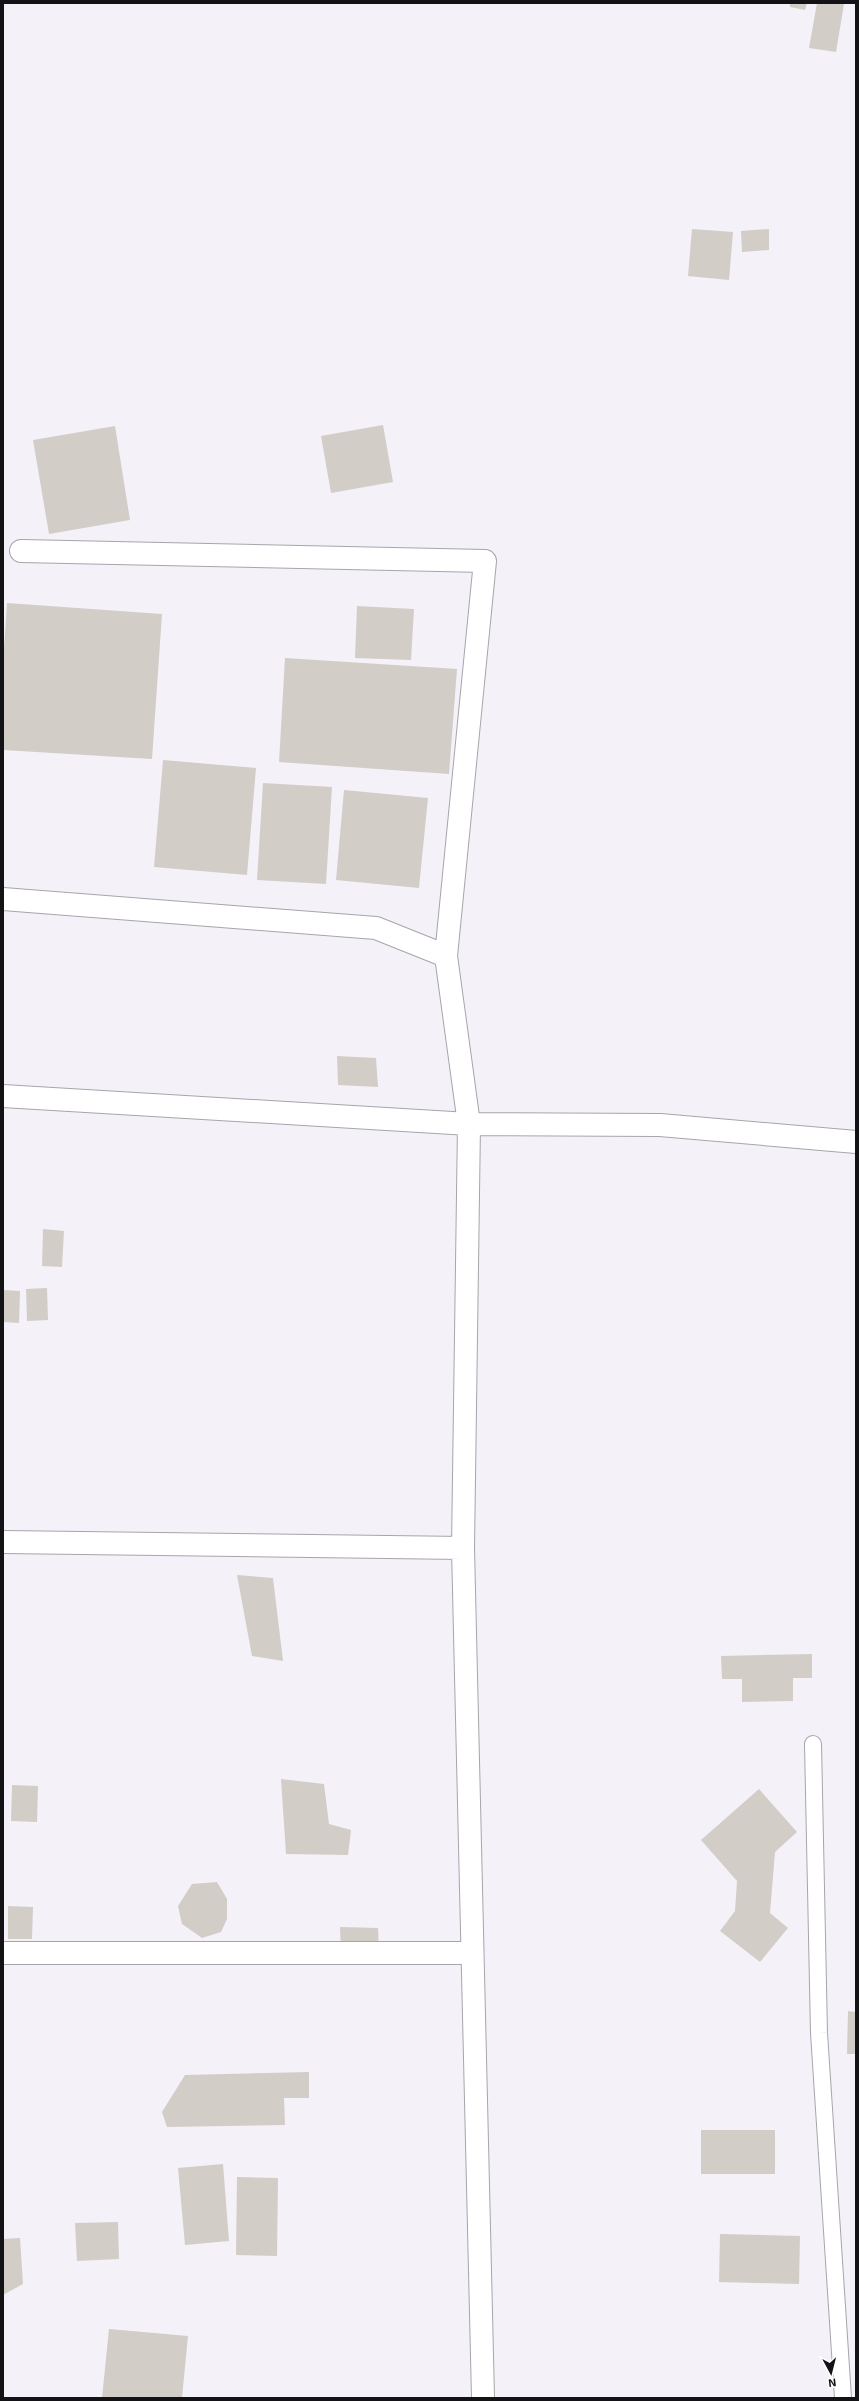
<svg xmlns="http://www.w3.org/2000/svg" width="859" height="2401" font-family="'Exo 2',sans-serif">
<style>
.building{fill:#d3cdc8}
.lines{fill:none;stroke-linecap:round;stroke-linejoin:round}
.service-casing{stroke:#a7a5ab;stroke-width:18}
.minor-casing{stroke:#a7a5ab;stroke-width:24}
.service{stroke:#fff;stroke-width:16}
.minor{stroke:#fff;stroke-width:22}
</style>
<rect width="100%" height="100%" fill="#f4f1f8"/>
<path class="building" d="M790,3H807L805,10L790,7Z
M817,3L844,4L836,52L809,48Z
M692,229L733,232L729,280L688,276Z
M769,229V250L742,252L741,231Z
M383,425L393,482L331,493L321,436Z
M115,426L130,520L49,534L33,440Z
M7,603L162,614L152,759L3,750V663Z
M357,606L414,609L411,660L355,658Z
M285,658L457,669L449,774L279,762Z
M163,760L256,768L247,875L154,867Z
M263,783L332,787L326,884L257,880Z
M344,790L428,798L419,888L336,880Z
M337,1056L376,1058L378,1087L338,1085Z
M43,1229L64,1231L62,1267L42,1266Z
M47,1288L48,1320L27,1321L26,1289Z
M3,1290L20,1291L19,1323L3,1322Z
M237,1575L273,1578L283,1661L252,1656Z
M812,1654V1678H793V1701L742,1702V1679H722L721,1656Z
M281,1779L324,1784L329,1824L351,1830L348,1855L286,1854Z
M12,1785L38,1786L37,1822L11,1821Z
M759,1789L797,1832L775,1852L770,1913L788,1928L760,1962L720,1931L735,1911L737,1881L701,1840Z
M217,1882L227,1899V1919L221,1932L202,1938L182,1924L178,1906L192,1884Z
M8,1906L33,1907L32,1939H8Z
M340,1927L378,1928L379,1952H341Z
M848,2011L856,2012V2054H847Z
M309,2072V2098H284L285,2125L167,2127L162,2112L185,2075Z
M701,2130H775V2174H701Z
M223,2164L229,2241L185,2245L178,2168Z
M237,2177L278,2178L277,2256L236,2255Z
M118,2222L119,2259L77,2261L75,2223Z
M720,2234L800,2236L799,2284L719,2282Z
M20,2238L23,2284L3,2295V2239Z
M109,2329L188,2336L182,2398H102Z"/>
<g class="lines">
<defs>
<path id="service" d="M813,1744L819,2033L843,2398"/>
<path id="minor" d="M21,551L485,561L446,956L469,1124L463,1548L483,2398
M3,899L376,928L446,956
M3,1096L469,1124L660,1125L856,1142
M3,1542L463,1548
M3,1953H472"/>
</defs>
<use href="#service" class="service-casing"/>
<use href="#minor" class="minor-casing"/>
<use href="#service" class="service"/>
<use href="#minor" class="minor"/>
</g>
<rect width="859" height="2401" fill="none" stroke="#131214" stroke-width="8"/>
<g transform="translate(831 2373) rotate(173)" stroke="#ffffff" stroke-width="3" paint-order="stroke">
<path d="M0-3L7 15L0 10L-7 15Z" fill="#131214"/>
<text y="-6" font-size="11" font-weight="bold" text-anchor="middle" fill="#131214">N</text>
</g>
</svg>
